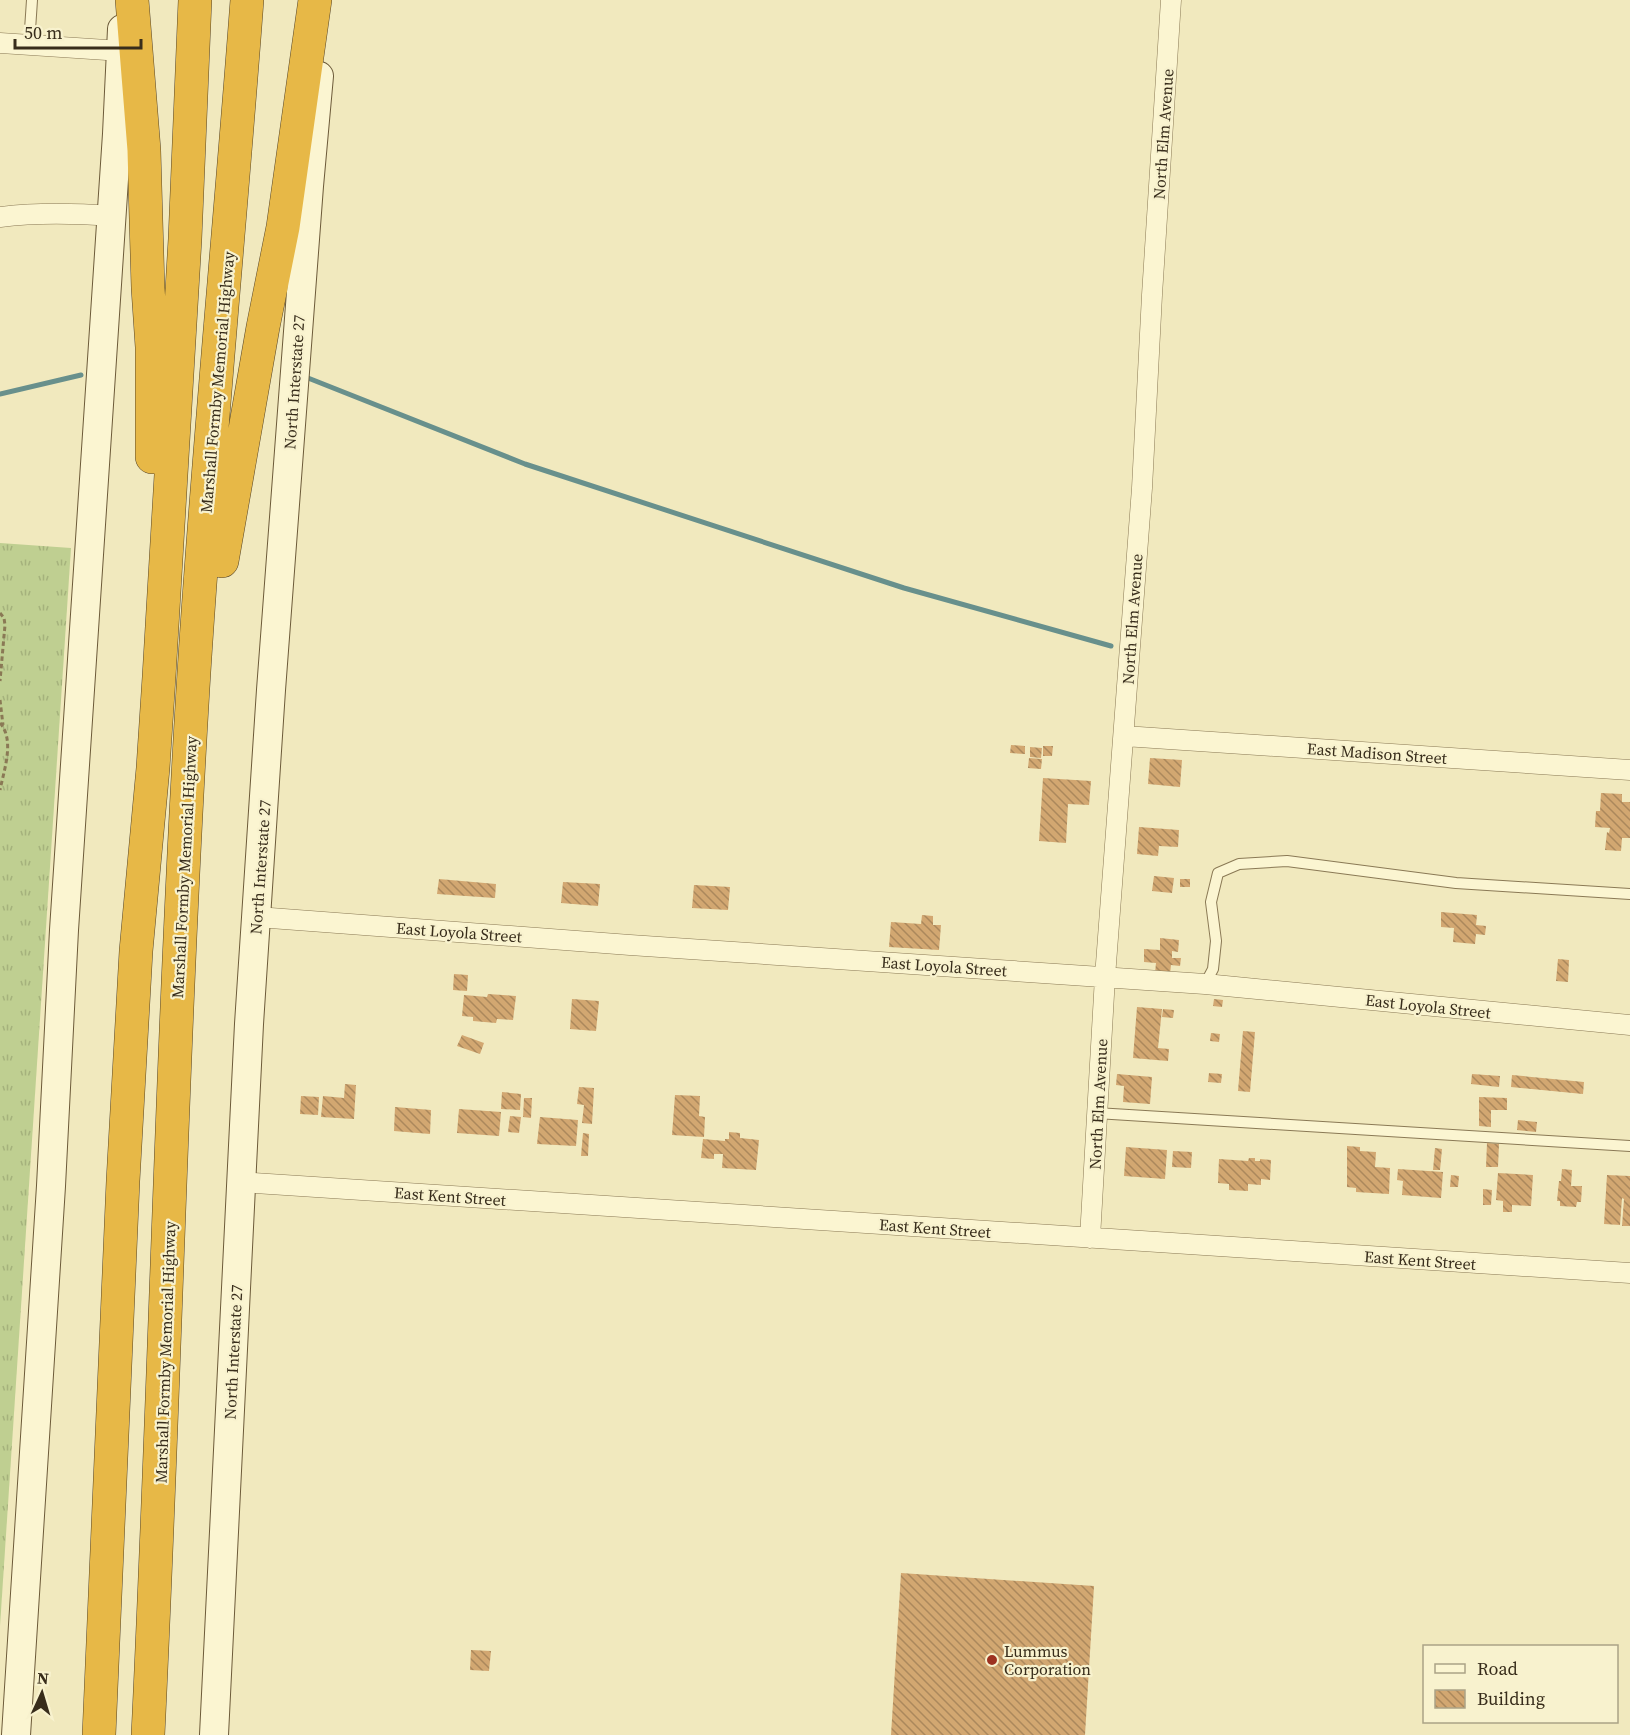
<svg xmlns="http://www.w3.org/2000/svg" width="1630" height="1735" font-family="'Source Serif 4',serif">
<style>
.grass{fill:url(#grass-tufts)}
.lines{fill:none;stroke-linecap:round;stroke-linejoin:round}
.stream{stroke:#68908c;stroke-width:5}
.building{fill:url(#building-back-hatch)}
.service-casing{stroke:#8a7955;stroke-width:12}
.minor-casing{stroke:#8a7955;stroke-width:21}
.secondary-casing{stroke:#6c5a39;stroke-width:30}
.motorway-casing{stroke:#57462a;stroke-width:34}
.path{stroke:#8a7955;stroke-width:3;stroke-dasharray:4.5 3;stroke-linecap:butt}
.service{stroke:#fbf5d1;stroke-width:10}
.minor{stroke:#fbf5d1;stroke-width:20}
.secondary{stroke:#fbf5d1;stroke-width:28}
.motorway{stroke:#e7b847;stroke-width:33}
.poi-dot{fill:#9d3221;stroke:#f8f2ce;stroke-width:2}
.labels{text-anchor:middle;dominant-baseline:central;stroke-width:4.5;stroke-linejoin:round;paint-order:stroke}
.street-label{font-size:16px;fill:#382d1b;stroke:#f8f2ce}
.poi-label{font-size:16px;fill:#382d1b;stroke:#f8f2ce;text-anchor:start}
</style>
<defs>
<pattern id="grass-tufts" width="24" height="20" patternUnits="userSpaceOnUse" patternTransform="scale(1.5)"><rect width="24" height="20" fill="#bfcf91"/><path d="M3 7l-1-3M5 7V3M7 7l1-3M15 17l-1-3M17 17v-4M19 17l1-3" fill="none" stroke="#a5b27c"/></pattern>
<pattern id="building-back-hatch" width="6" height="6" patternUnits="userSpaceOnUse" patternTransform="scale(1.5)"><rect width="6" height="6" fill="#d2a771"/><path d="M-1 5l2 2M0 0l6 6M5-1l2 2" fill="none" stroke="#ab885c"/></pattern>
</defs>
<rect width="100%" height="100%" fill="#f1e9be"/>
<path class="grass" d="M0,543L71,548L0,1626Z"/>
<g class="lines">
<path class="stream" d="M308,378L525,464L904,588L1111,646
M0,394L81,375"/>
</g>
<path class="building" d="M1011,745L1025,746V754L1010,753Z
M1043,746H1053L1052,756H1043Z
M1030,747L1042,748L1041,758L1030,757Z
M1029,758L1042,759L1041,769L1028,768Z
M1150,758L1182,760L1180,787L1148,784Z
M1043,778L1091,781L1089,805L1068,804L1066,843L1039,841Z
M1601,793L1622,794V802H1630V838H1622L1621,851L1605,850L1607,832L1609,833L1610,828L1595,827L1596,811H1600Z
M1139,827L1179,830L1178,847L1159,846L1158,856L1137,854Z
M1154,876L1174,878L1172,893L1152,891Z
M439,879L496,884L495,898L437,894Z
M1180,879H1190V887H1180Z
M563,882L600,884L598,906L561,903Z
M694,885L730,887L728,910L692,908Z
M1441,912L1477,915L1476,925L1486,926L1485,935L1476,934L1475,944L1453,942L1454,928L1441,927Z
M922,915L933,916V925H941L939,950L889,947L891,922L921,924Z
M1160,938L1179,940L1178,952L1172,951V958H1181L1180,966L1171,965L1170,974L1155,973L1156,963L1144,962V949L1160,950Z
M1558,959L1569,960L1568,982L1556,981Z
M454,974L468,975L467,991L453,990Z
M488,994L516,996L513,1020L497,1019L496,1023L473,1021V1017L462,1016L464,995L487,997Z
M572,999L599,1001L596,1031L570,1029Z
M1214,999L1223,1000L1222,1007L1213,1006Z
M1137,1007L1162,1009L1158,1048L1169,1049L1168,1061L1133,1058Z
M1163,1009L1174,1010L1173,1018L1162,1017Z
M1243,1031L1255,1032L1250,1092L1238,1091Z
M1211,1033L1220,1034L1219,1042L1210,1041Z
M462,1035L484,1043L480,1054L457,1046Z
M1209,1073L1222,1074L1221,1083L1208,1082Z
M1117,1074L1152,1077L1150,1104L1123,1102L1124,1086L1116,1085Z
M1472,1074L1500,1076L1499,1087L1471,1084Z
M1512,1075L1584,1082L1583,1094L1511,1087Z
M345,1084L356,1085L354,1119L321,1117L323,1096L344,1098Z
M579,1087L594,1088L592,1124L582,1123L584,1105L577,1104Z
M502,1092L521,1094L520,1110L501,1109Z
M675,1095L700,1096L699,1116L705,1117L704,1137L672,1135Z
M301,1096L319,1097L318,1115L300,1114Z
M1479,1097L1507,1098V1110H1491V1127L1479,1126Z
M524,1098H532L531,1118L523,1117Z
M395,1107L431,1110L430,1134L394,1131Z
M459,1109L501,1112L499,1136L457,1133Z
M510,1116L521,1117L519,1133L508,1132Z
M540,1117L578,1120L576,1146L537,1144Z
M1518,1120L1537,1122L1536,1132L1517,1130Z
M729,1132L740,1133V1138L759,1140L756,1170L722,1168L723,1154H714V1159L701,1158L703,1139L725,1141V1139H729Z
M583,1133L589,1134L588,1156H581Z
M1487,1143L1499,1144L1498,1167H1486Z
M1347,1146L1360,1147V1151L1376,1152L1375,1167L1390,1168L1389,1194L1356,1192V1188L1347,1187Z
M1126,1147L1167,1150L1165,1179L1124,1176Z
M1435,1148L1442,1149L1440,1170H1433Z
M1173,1151L1192,1152L1191,1168L1172,1167Z
M1249,1158H1255V1161H1260V1159L1271,1160L1270,1180L1261,1179V1185L1248,1184V1191L1229,1190V1184L1218,1183L1219,1159L1248,1161Z
M1398,1169L1443,1172L1441,1198L1402,1195L1403,1181L1397,1180Z
M1562,1169L1572,1170L1571,1186H1582L1581,1202H1577L1576,1207L1560,1206V1201H1557L1559,1181H1561Z
M1498,1173L1533,1175L1531,1206L1512,1205V1212H1503V1201L1496,1200Z
M1451,1175L1459,1176L1458,1187H1450Z
M1607,1175L1630,1176V1226H1622L1624,1199L1622,1198L1620,1225L1604,1224Z
M1483,1189L1492,1190L1491,1205H1483Z
M901,1573L1094,1586L1085,1735H891Z
M471,1650L491,1651L489,1671L470,1670Z"/>
<g class="lines">
<defs>
<path id="service" d="M29,45L32,0
M1205,984L1213,969L1216,941L1211,902L1218,873L1239,864L1287,861L1456,883L1630,894
M1096,1113L1630,1146"/>
<path id="minor" d="M0,43L122,51
M0,217C38,212 74,213 112,216
M1124,736L1630,770
M257,917L630,945L1205,984L1630,1025
M240,1182L1630,1273
M1090,1238L1105,977L1142,488L1152,295L1171,0"/>
<path id="secondary" d="M16,1735L51,1186L64,930L117,134L122,29
M214,1735L249,1024L271,690L309,186L319,76"/>
<path id="motorway" d="M132,0L144,150L148,288L152,347V457
M222,561L263,327L283,227L315,0
M99,1735L123,1181L136,951L153,768L159,677L185,239L195,0
M148,1735C165,1386 172,1037 193,688C207,458 230,229 247,0"/>
</defs>
<use href="#service" class="service-casing"/>
<use href="#minor" class="minor-casing"/>
<use href="#secondary" class="secondary-casing"/>
<use href="#motorway" class="motorway-casing"/>
<path class="path" d="M0,613L4,618L5,625L0,681
M0,700L3,725
M0,723C15,740 4,770 0,790"/>
<use href="#service" class="service"/>
<use href="#minor" class="minor"/>
<use href="#secondary" class="secondary"/>
<use href="#motorway" class="motorway"/>
</g>
<circle class="poi-dot" cx="992" cy="1660" r="6"/>
<g class="labels">
<g class="street-label">
<text transform="translate(1163 134) rotate(-86)">North Elm Avenue</text>
<text transform="translate(217 382) rotate(-85)">Marshall Formby Memorial Highway</text>
<text transform="translate(294 382) rotate(-86)">North Interstate 27</text>
<text transform="translate(1132 619) rotate(-86)">North Elm Avenue</text>
<text transform="translate(1377 753) rotate(4)">East Madison Street</text>
<text transform="translate(184 867) rotate(-87)">Marshall Formby Memorial Highway</text>
<text transform="translate(260 867) rotate(-86)">North Interstate 27</text>
<text transform="translate(459 932) rotate(4)">East Loyola Street</text>
<text transform="translate(944 966) rotate(4)">East Loyola Street</text>
<text transform="translate(1428 1006) rotate(6)">East Loyola Street</text>
<text transform="translate(1098 1104) rotate(-87)">North Elm Avenue</text>
<text transform="translate(450 1196) rotate(4)">East Kent Street</text>
<text transform="translate(935 1228) rotate(4)">East Kent Street</text>
<text transform="translate(1420 1260) rotate(4)">East Kent Street</text>
<text transform="translate(165 1352) rotate(-88)">Marshall Formby Memorial Highway</text>
<text transform="translate(233 1352) rotate(-87)">North Interstate 27</text>
</g>
<g class="poi-label">
<text x="1004" y="1651">Lummus<tspan x="1004" dy="18">Corporation</tspan></text>
</g>
</g>
<rect x="1423" y="1645" width="195" height="78" fill="#f8f2ce" stroke="#aba386" stroke-width="1.5"/>
<rect x="1435" y="1664" width="30" height="9" fill="#fbf5d1" stroke="#aba386" stroke-width="1.5"/>
<text x="1477" y="1675" font-size="18" fill="#382d1b">Road</text>
<rect x="1435" y="1690" width="30" height="18" fill="url(#building-back-hatch)" stroke="#aba386" stroke-width="1.5"/>
<text x="1477" y="1705" font-size="18" fill="#382d1b">Building</text>
<g transform="translate(42 1693) rotate(4)" stroke="#f8f2ce" stroke-width="4.5" paint-order="stroke">
<path d="M0-4.5L10 22L0 15L-10 22Z" fill="#382d1b"/>
<text y="-9" font-size="16" font-weight="bold" text-anchor="middle" fill="#382d1b">N</text>
</g>
<path d="M15 39v9h126v-9" fill="none" stroke="#382d1b" stroke-width="3"/>
<text x="24" y="39" font-size="18" fill="#382d1b" stroke="#f8f2ce" stroke-width="4.5" paint-order="stroke">50 m</text>
</svg>
